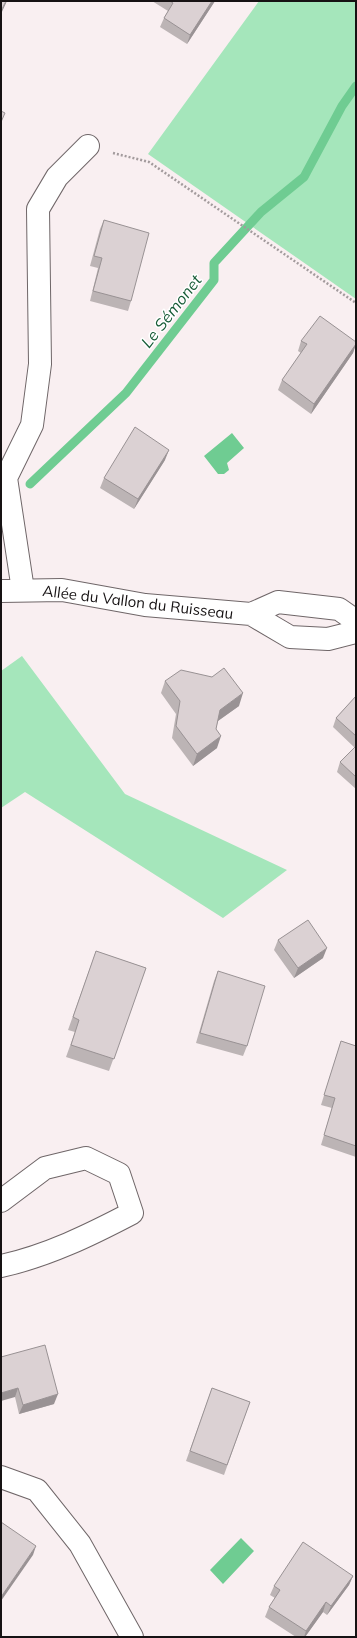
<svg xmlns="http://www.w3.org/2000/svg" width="357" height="1638" font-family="Mulish,sans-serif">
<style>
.green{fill:#a5e6bb}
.water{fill:#6fcc92}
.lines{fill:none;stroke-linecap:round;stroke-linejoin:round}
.stream{stroke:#6fcc92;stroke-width:9}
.minor-casing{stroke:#6f6668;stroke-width:24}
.path{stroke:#a39b9d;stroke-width:2.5;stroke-dasharray:2 2;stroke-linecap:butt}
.minor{stroke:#fff;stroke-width:22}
.wall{fill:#bcb4b5}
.shaded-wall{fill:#999294}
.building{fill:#dbd1d3;stroke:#999294}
.labels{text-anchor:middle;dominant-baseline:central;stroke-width:3;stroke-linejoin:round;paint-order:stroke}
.street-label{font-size:15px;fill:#161213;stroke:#fff}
.water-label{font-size:16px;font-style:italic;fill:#175c37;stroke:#fff}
</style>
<rect width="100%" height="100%" fill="#f9eff1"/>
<path class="green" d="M259,1H356V299L148,154Z
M22,656L125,794L287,870L223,918L25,792L1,808V671Z"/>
<path class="water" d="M232,433L244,448L227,463L229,470L224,474H218L204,456Z
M241,1538L254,1551L223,1584L210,1570Z"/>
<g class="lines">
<path class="stream" d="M30,484L126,393L214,280V263L261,212L304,177L342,106L356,86"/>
<defs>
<path id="minor" d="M6,478L23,590
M1,484L6,478L32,425L40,364L38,209L57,177L88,146
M1,591L62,590L145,605L251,614L290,637L328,639L356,632
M251,614L278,602L339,609L356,621
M1,1201L45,1168L86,1158L119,1174L132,1213C90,1235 47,1256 1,1266
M1,1477L37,1490L80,1544L132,1637"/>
</defs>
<use href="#minor" class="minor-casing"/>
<path class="path" d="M113,153L149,162L356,303"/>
<use href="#minor" class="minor"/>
</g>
<path class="wall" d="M152,1H215L187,44L160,27L164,18L168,11Z
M104,220L131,301L128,311L90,301L98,268L90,266L100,229Z
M301,341L356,342V344L353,353L311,414L278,390L282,380L301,353L298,351Z
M165,460L134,509L100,488L104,478Z
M165,681L239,706L218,721L216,729L217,748L193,766L172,738L176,714L161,693Z
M356,696V789L337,772L340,762L355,748L333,727L336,718Z
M278,940L323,958L294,978L274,950Z
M96,951L146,968L109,1071L66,1057L75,1032L68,1030Z
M218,971L247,1046L243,1056L196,1043L214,981Z
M341,1041L356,1046V1157L321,1145L332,1108L321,1105Z
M1,1357L54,1404L19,1414L15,1397Z
M212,1388L250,1402L224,1475L186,1461Z
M353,1576L349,1585L327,1615L323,1612L305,1637H296L265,1617L269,1607L275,1598L270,1595L274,1586Z"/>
<path class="shaded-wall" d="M6,1H7L1,14V11Z
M212,1H215L187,44L190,35Z
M356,344L353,353L311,414L314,404Z
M169,450L165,460L134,509L138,499Z
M243,693L239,706L215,723L220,710Z
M221,736L217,748L193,766L197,754Z
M327,948L323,958L294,978L298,968Z
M18,1388L15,1397L1,1401V1393Z
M58,1394L54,1404L19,1414L23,1405Z
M36,1546L33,1555L1,1601V1597Z
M353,1576L349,1585L327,1615L331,1606Z
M326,1602L323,1612L305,1637H304L306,1631Z"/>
<path class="building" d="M1,1H6L1,11Z
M170,1H212L190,35L164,18L173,3Z
M1,111L5,113L1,122Z
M104,220L149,233L131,301L93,291L102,258L94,256Z
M320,316L356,342V344L314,404L282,380L307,344L301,341Z
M135,427L169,450L138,499L104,478Z
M224,668L243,693L220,710L216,729L221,736L197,754L176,726L180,701L165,681L181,670L212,677Z
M356,696V736L336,718Z
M356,746V777L340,762Z
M308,920L327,948L298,968L278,940Z
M96,951L146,968L114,1059L71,1045L79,1020L73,1017Z
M218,971L265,986L247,1046L200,1033Z
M341,1041L356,1046V1146L324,1135L335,1098L324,1095Z
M45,1345L58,1394L23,1405L18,1388L1,1393V1357Z
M212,1388L250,1402L227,1465L190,1451Z
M1,1522L36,1546L1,1597Z
M303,1542L353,1576L331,1606L326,1602L306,1631L269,1607L280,1590L274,1586Z"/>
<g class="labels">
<g class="street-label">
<text transform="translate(138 602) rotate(7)">Allée du Vallon du Ruisseau</text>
</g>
<g class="water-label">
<text transform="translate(171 311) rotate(-52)">Le Sémonet</text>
</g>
</g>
<rect width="357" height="1638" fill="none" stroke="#161213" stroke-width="4"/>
</svg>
